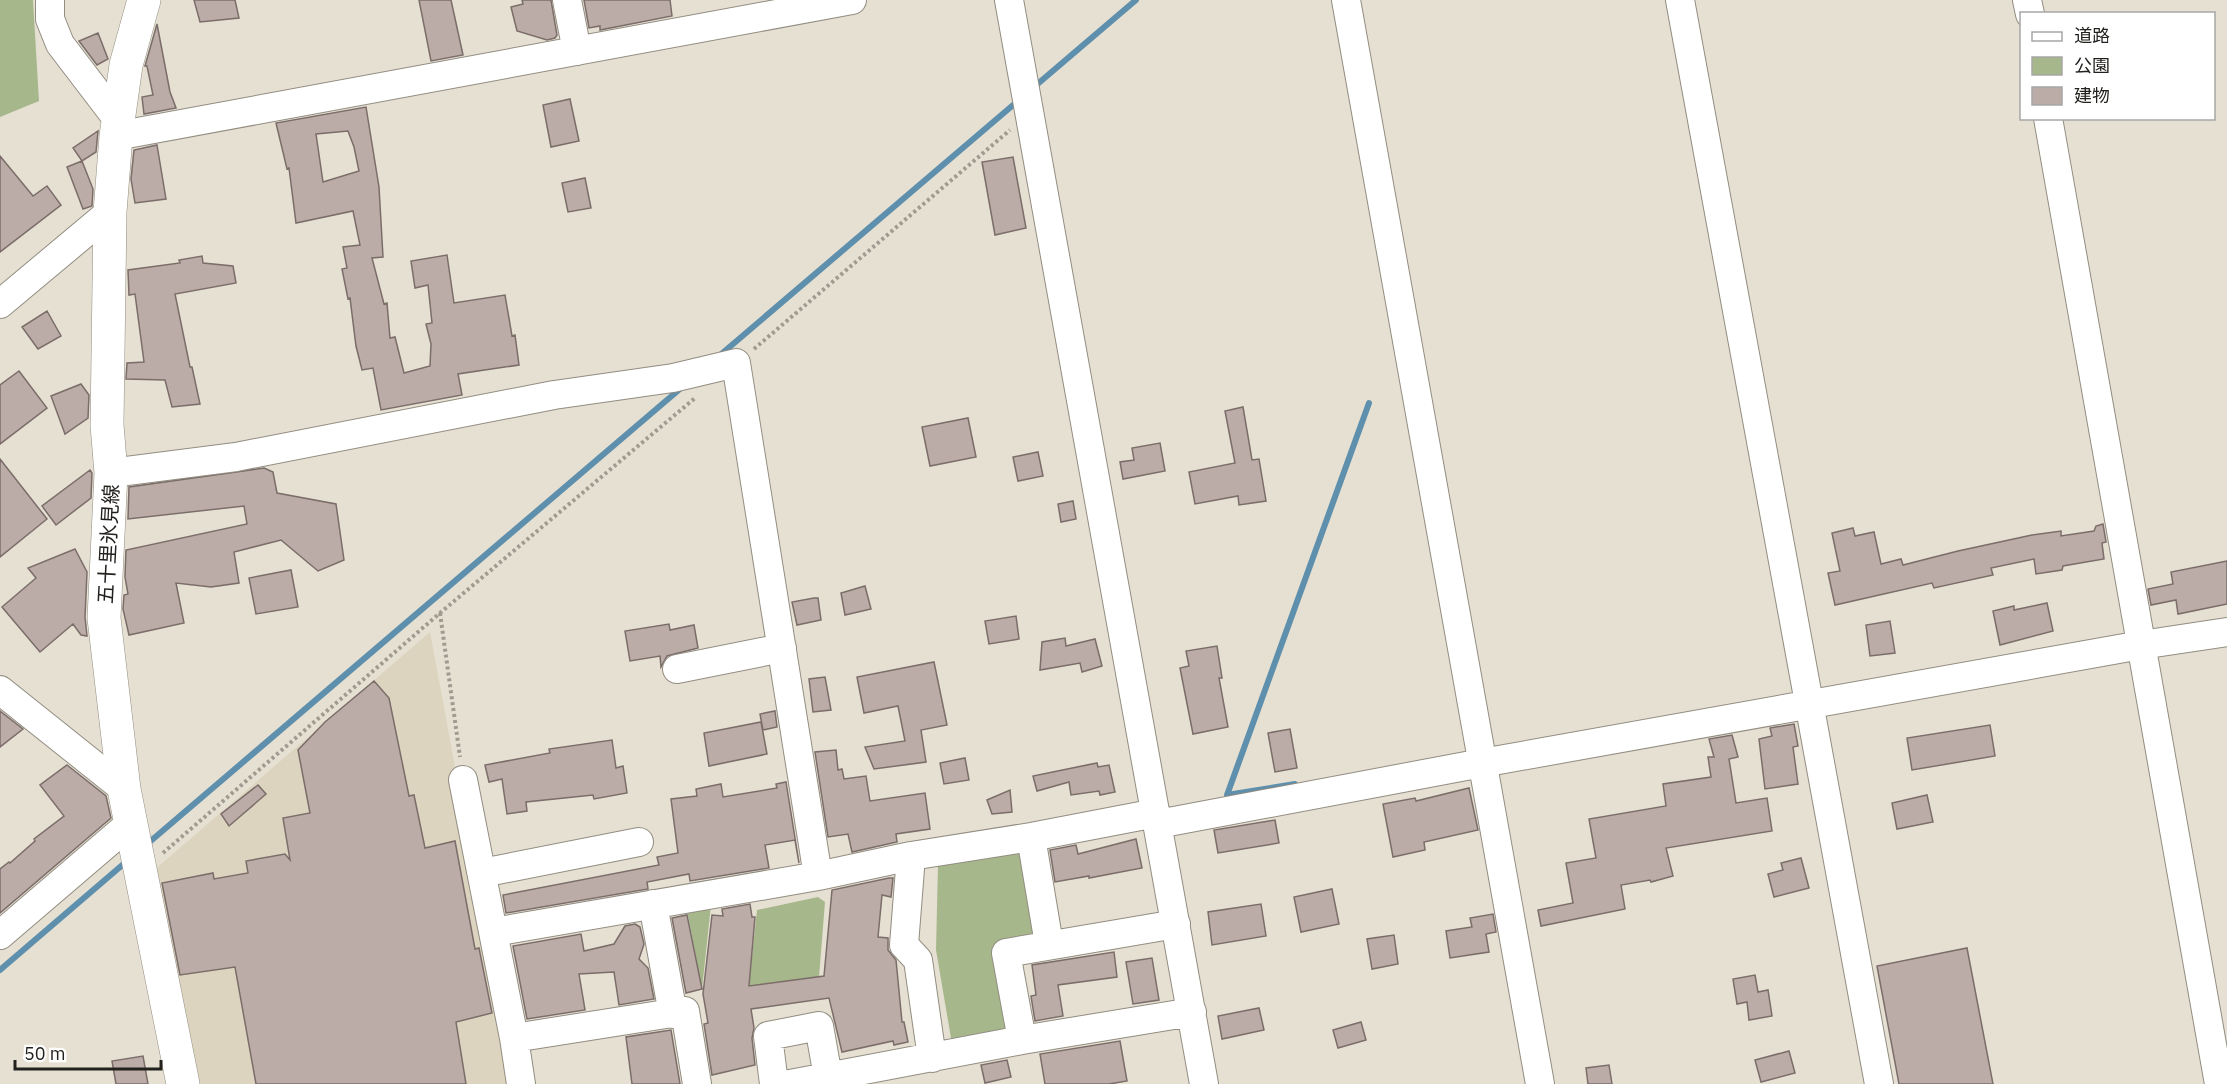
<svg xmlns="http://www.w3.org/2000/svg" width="2227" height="1084" font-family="'IBM Plex Sans','Noto Sans JP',sans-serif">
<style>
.built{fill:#dcd4bf}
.green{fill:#a7b78c}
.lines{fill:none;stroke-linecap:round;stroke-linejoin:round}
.stream{stroke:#5e8fac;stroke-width:6}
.building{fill:#bcaca8;stroke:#7b6d69;stroke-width:1.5;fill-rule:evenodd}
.minor-casing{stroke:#928d81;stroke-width:30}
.major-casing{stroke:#928d81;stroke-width:34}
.path{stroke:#9f9b91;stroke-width:4;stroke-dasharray:3 3;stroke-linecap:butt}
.minor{stroke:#fff;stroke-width:28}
.major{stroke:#fff;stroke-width:33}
.labels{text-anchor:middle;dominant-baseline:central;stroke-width:4.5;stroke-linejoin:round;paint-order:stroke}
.street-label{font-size:20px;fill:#23211d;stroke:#fff}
</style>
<rect width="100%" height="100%" fill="#e5e0d2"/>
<path class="built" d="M430,632L514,1084H192L153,871Z"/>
<path class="green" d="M0,0H33L39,101L0,117Z
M1020,849L1035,939L1000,946L1013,1025L1005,1035L952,1044L936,950L938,864Z
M818,897L825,902L819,977L749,986L757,910Z
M711,905L702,989L687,910Z"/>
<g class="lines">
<path class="stream" d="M1034,87L1136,0
M719,356L1019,100
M1295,784L1227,795L1369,403
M146,845L681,388
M0,970L127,861"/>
</g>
<path class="building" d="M194,0H235L239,18L200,22Z
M419,0H451L463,55L431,61Z
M522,0H551L557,35L555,38L547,40L517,31L511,7L523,4Z
M584,0H670L672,16L600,30V26L589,28Z
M157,24L170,92L176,108L144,114L142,97L153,95L147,66H145Z
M98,33L108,59L97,65L79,41Z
M570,99L579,141L551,147L543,105Z
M366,107L379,187L383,257L372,258L384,304L387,303L390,338L395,337L404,373L430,366L431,344L426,324L432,323L428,285L415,288L411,261L447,255L454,303L505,295L512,336L515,335L519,365L458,374L462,395L381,410L373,368L362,370L356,346L350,298L348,299L342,269L347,268L343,247L360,245L353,211L296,223L289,168L287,169L276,123ZM348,131L354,147L359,171L323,182L316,134Z
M98,131L96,152L82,161L73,148Z
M157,145L166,199L135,203L131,179L134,150Z
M0,156L33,196L47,186L61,205L0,252Z
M1013,157L1026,228L995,235L982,162Z
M82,161L93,189L92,206L83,209L67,167Z
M585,178L591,208L568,212L562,183Z
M202,256L203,263L233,266L236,283L175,294L190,367H192L200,404L172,407L165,380L126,379L127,363L144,362L135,294L129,295L128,270L180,263L179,260Z
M47,311L61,336L38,349L22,327Z
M19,371L47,408L0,444V385Z
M81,384L89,395L88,418L65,434L51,396Z
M1243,407L1252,460L1259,459L1266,501L1239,505L1238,496L1195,504L1189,472L1235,463L1225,411Z
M968,418L976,457L930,466L922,427Z
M1160,443L1165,471L1123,479L1120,462L1134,460L1132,448Z
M1038,452L1043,476L1018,481L1013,457Z
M0,459L47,519L0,557Z
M264,468L273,472L277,493L336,504L344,560L318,571L281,540L234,552L239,583L211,587L176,583L184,623L129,635L123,609L124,595L128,594L125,577L126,550L247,524L244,506L128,519L129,487Z
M90,470L92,473L91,498L56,525L42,506Z
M1073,501L1076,519L1061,522L1058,504Z
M2103,524L2106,542L2102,543L2104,559L2063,566L2062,570L2036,574L2034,559L1991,568L1993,575L1934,588L1932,583L1835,605L1828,573L1840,571L1832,533L1853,528L1855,536L1874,532L1881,564L1901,559L1903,565L1958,551L2032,535L2061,531V536L2094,531L2096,526Z
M75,549L87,572L85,617L87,636L81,635L73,624L40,652L2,607L36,578L28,568Z
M2227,561V604L2178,614L2176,600L2151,605L2148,589L2173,584L2171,572Z
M291,570L298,607L256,614L249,578Z
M865,586L871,609L845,615L841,593Z
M814,598H818L821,620L797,625L792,602Z
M2047,603L2053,631L2000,645L1993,611L2014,606V610Z
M1016,616L1019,639L989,644L985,621Z
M1890,621L1895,653L1870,656L1866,625Z
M669,624L670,630L694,625L698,648L667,656L661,667L660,656L630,661L625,631Z
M1065,638L1066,646L1095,639L1102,666L1082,672L1080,663L1040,670L1042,642Z
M1217,646L1222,678H1219L1228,727L1193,734L1180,668L1189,666L1186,651Z
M934,662L947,725L921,730L926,762L874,769L865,747L905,741L898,706L864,713L857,677Z
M825,677L831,710L813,712L809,679Z
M374,681L389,698L409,796L414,795L425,848L455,841L475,949L479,948L492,1013L456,1022L466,1084H256L235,967L180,975L162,883L213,873L214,879L248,873L246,861L285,854L290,860L283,818L310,813L298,750L325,722Z
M0,711L23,729L0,747Z
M775,711L777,727L763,730L760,714Z
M761,722L767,754L709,766L704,733Z
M1794,724L1798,746L1793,747L1798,784L1765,789L1759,739L1772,736L1770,728Z
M1990,725L1995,756L1912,770L1907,738Z
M1290,729L1297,768L1275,772L1268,733Z
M1732,735L1738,757L1729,759L1736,803L1767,798L1772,831L1666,848L1673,876L1651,882L1650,880L1621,885L1625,909L1541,926L1538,910L1573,903L1566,863L1596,858L1589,819L1666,806L1663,784L1711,777L1708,757H1714L1709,739Z
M612,740L616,768L623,766L627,793L594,799L593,795L526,802L527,811L507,814L502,779L489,782L485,765L550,753L549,749Z
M836,750L838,770L842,769L844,779L866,776L870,801L925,793L930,829L896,834L897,842L852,852L848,834L828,837L815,752Z
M965,758L969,780L944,784L940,763Z
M1097,763L1098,767L1109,765L1115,792L1100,795L1099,791L1071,795L1069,782L1037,791L1033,776Z
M67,765L106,796L111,818L0,913V869L9,862L10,863L35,841L34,839L64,816L40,785Z
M786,782L799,863L795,840L765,845L769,868L690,881L689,874L647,882L648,889L506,913L503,895L659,865L657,857L678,853L671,799L697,796L696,789L721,784L723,797L777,788L776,784Z
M258,785L266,794L229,826L221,814Z
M1469,788L1478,830L1424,842L1425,850L1393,857L1383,804L1415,798L1416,801Z
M1010,790L1012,812L992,814L987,800Z
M1927,795L1933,822L1897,829L1892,803Z
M1275,820L1279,843L1218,853L1214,830Z
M1136,839L1142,868L1089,878V876L1055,882L1050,850L1076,845L1078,854Z
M1801,858L1809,888L1774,897L1768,874L1783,870L1781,863Z
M889,878H893L891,897L882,895L878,937L888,938V950L896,960L902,1022H904L908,1042L894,1045L893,1041L842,1052L829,998L751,1009L754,1028L752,1038L755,1065L712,1075L704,1024L708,1023L703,994L712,915L723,916L722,909L750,904L752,917H755L749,986L824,976L832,890Z
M1332,889L1339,924L1301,932L1294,897Z
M1261,904L1266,936L1212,945L1208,912Z
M1493,914L1496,932L1486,934L1489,952L1450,958L1446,931L1472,927L1470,918Z
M687,915L702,989L686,993L672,918Z
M635,924L640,927L644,944L639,959L648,968L654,999L619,1005L614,972L579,974L585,1010L527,1019L513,946L581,934L584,951L614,944L625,926Z
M1394,935L1398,964L1372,969L1367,939Z
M1967,948L1993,1084H1899L1877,966Z
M1114,952L1117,977L1058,985L1063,1016L1035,1021L1031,996L1036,995L1032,965Z
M1152,958L1159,1000L1133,1004L1126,962Z
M1755,975L1758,992L1768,990L1772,1016L1749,1020L1747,1002L1737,1004L1733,979Z
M1259,1008L1264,1030L1222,1039L1218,1016Z
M1361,1022L1366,1040L1338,1048L1333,1030Z
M671,1030L680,1084H632L626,1037Z
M1120,1041L1127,1081L1109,1084H1045L1040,1054Z
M1789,1051L1795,1073L1761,1082L1755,1060Z
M143,1056L148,1084H116L112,1061Z
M1007,1060L1011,1077L985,1083L981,1065Z
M1609,1065L1612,1084H1588L1586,1068Z"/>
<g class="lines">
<defs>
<path id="minor" d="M50,0V19L60,44L118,120
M567,0L577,51
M1009,0L1204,1084
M1346,0L1540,1084
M1680,0L1879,1084
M2027,0L2030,14
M2048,118L2219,1084
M116,136L852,0
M0,304L110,212
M111,473L236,457L554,395L673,378L736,363L818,876
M677,669L782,648
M0,690L124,789
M463,780L514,1038L521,1084
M1158,824L1482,763L2141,645L2227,632
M1031,837L1049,944
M911,856L904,945L918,960L932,1058
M482,873L639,842
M653,904L673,1014
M494,932L818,876L911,856L1031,837L1156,813
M0,935L132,822
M514,1038L685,1011L697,1084
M1022,1040L1192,1012
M774,1084L768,1036L819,1026L828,1077
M790,1084L1022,1040L1006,953L1176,924"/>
<path id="major" d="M144,0L126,65L116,136L110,212L107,425L111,473L104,618L124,789L183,1084"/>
</defs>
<use href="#minor" class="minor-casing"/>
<use href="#major" class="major-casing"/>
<path class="path" d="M754,349L1010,130
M440,613L460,757
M163,853L440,613L695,398"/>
<use href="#minor" class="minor"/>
<use href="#major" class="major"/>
</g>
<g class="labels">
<g class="street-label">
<text transform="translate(108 544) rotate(-87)">五十里氷見線</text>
</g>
</g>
<rect x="2020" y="12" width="195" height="108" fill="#ffffff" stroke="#a7a6a5" stroke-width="1.5"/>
<rect x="2032" y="32" width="30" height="9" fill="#ffffff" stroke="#a7a6a5" stroke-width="1.5"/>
<text x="2074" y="42" font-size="18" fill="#23211d">道路</text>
<rect x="2032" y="57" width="30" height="18" fill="#a7b78c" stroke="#a7a6a5" stroke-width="1.5"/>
<text x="2074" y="72" font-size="18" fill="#23211d">公園</text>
<rect x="2032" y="87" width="30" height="18" fill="#bcaca8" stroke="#a7a6a5" stroke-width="1.5"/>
<text x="2074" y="102" font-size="18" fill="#23211d">建物</text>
<path d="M15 1060v9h146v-9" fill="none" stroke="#23211d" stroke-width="3"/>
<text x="24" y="1060" font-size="18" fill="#23211d" stroke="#ffffff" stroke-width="4.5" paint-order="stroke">50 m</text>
</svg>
